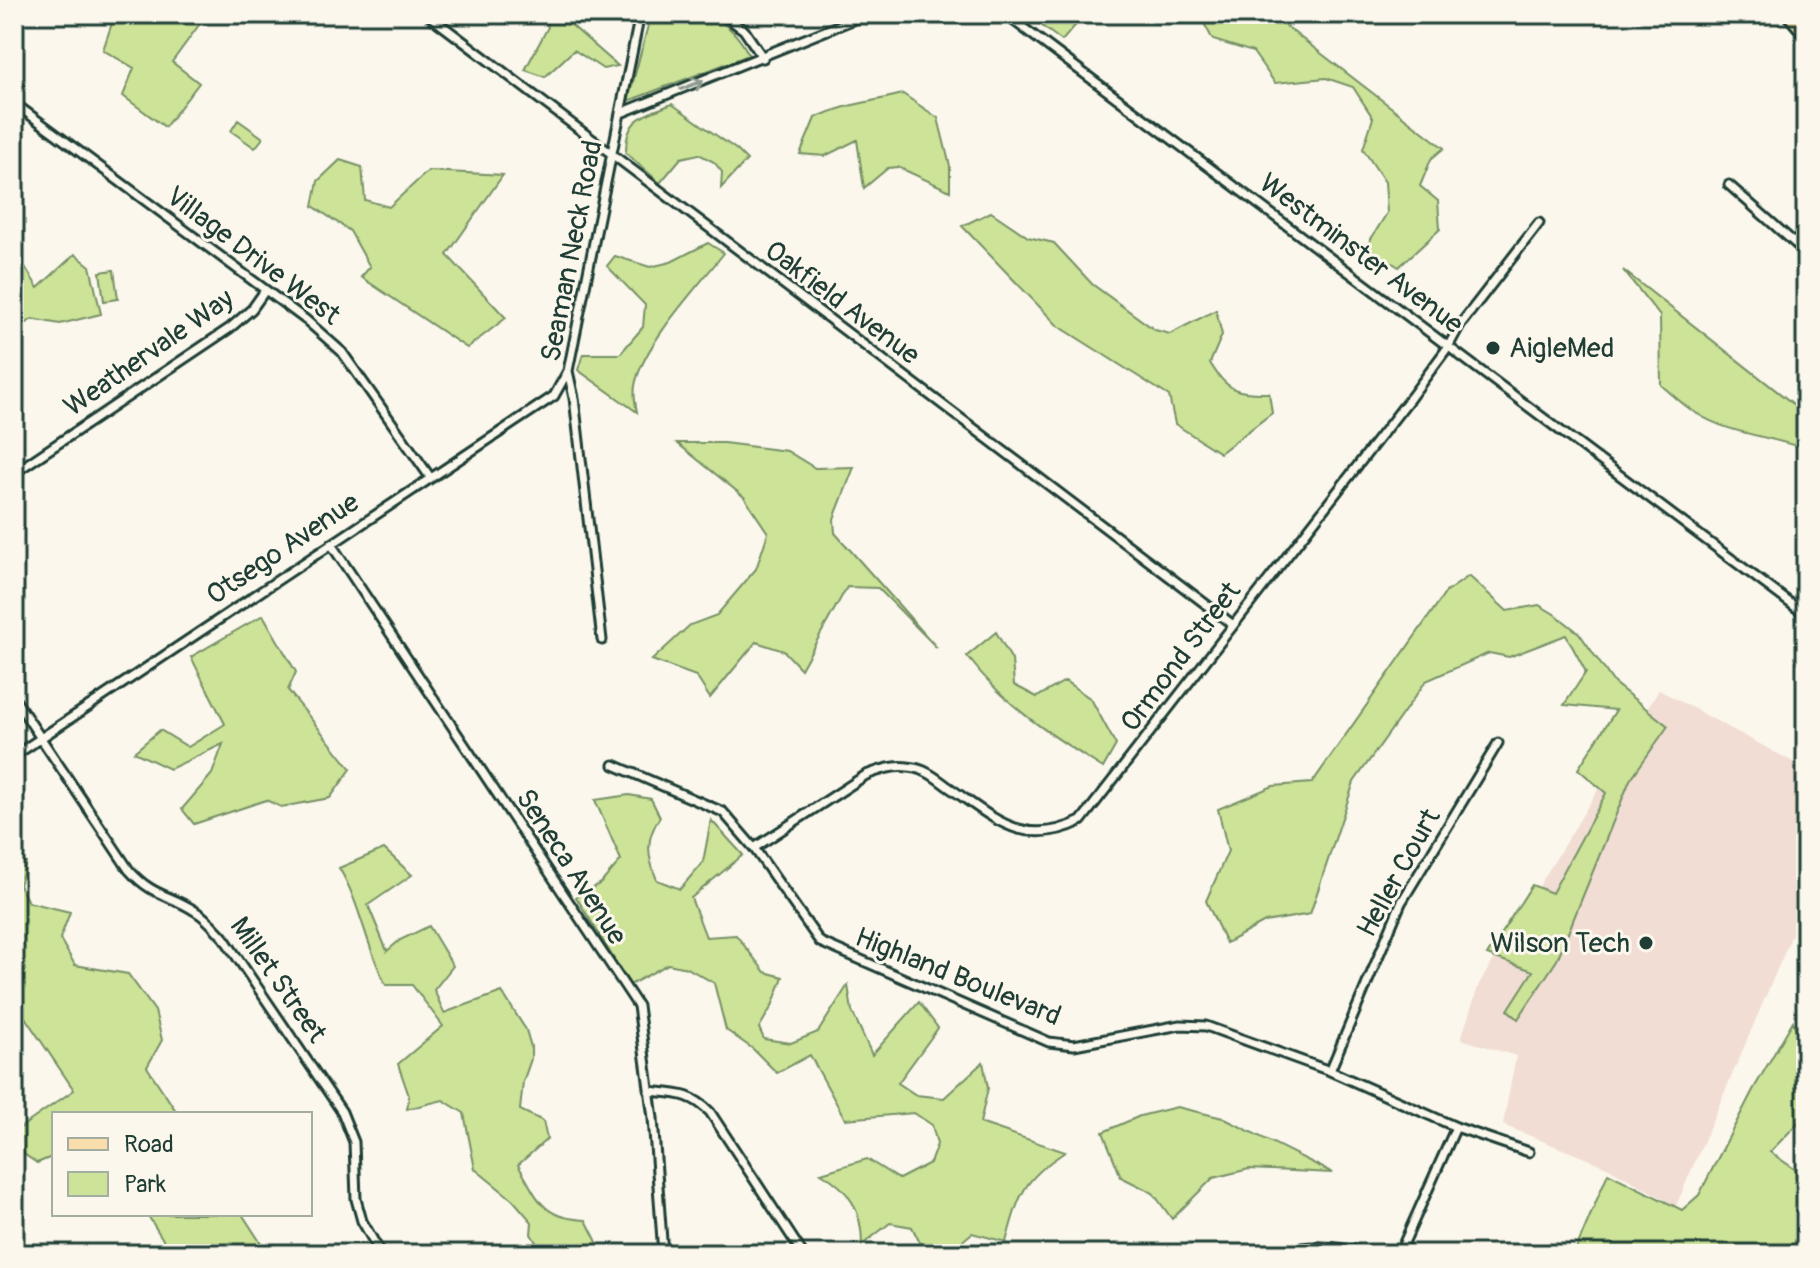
<svg xmlns="http://www.w3.org/2000/svg" width="1820" height="1268" font-family="Pangolin,sans-serif">
<style>
.built{fill:#f1ddd3}
.green{fill:#cce398;stroke:#769066;stroke-width:2}
.lines{fill:none;stroke-linecap:round;stroke-linejoin:round}
.minor-casing{stroke:#1f3d34;stroke-width:13}
.primary-casing{stroke:#1f3d34;stroke-width:16}
.minor{stroke:#fbf7ec;stroke-width:7}
.primary{stroke:#f9ddab;stroke-width:10}
.oneway{stroke:#8d9a90}
.poi-dot{fill:#1f3d34;stroke:#fbf7ec;stroke-width:3}
.labels{text-anchor:middle;dominant-baseline:central;stroke-width:6;stroke-linejoin:round;paint-order:stroke}
.street-label{font-size:28px;fill:#1f3d34;stroke:#fbf7ec}
.poi-label{font-size:28px;fill:#1f3d34;stroke:#fbf7ec;text-anchor:start}
</style>
<rect width="100%" height="100%" fill="#fbf7ec"/>
<filter id="ink" filterUnits="userSpaceOnUse"><feTurbulence type="fractalNoise" baseFrequency=".0125" numOctaves="2"/><feDisplacementMap in="SourceGraphic" scale="16" xChannelSelector="R" yChannelSelector="G"/><feConvolveMatrix kernelMatrix="1 2 1 2 8 2 1 2 1" color-interpolation-filters="sRGB"/></filter>
<g filter="url(#ink)">
<path class="built" d="M1659,690L1806,769V902L1676,1206L1607,1167L1503,1125L1516,1056L1461,1039L1479,984Z"/>
<path class="green" d="M115,14H207L172,62L199,83L165,127L123,96L134,68L103,50Z
M544,14H570L569,23L618,66L603,69L574,50L545,77L525,70L548,27Z
M651,14C697,14 725,8 749,55L628,101Z
M1026,14H1085L1062,41Z
M1199,14H1270L1444,148L1431,159L1420,186L1438,201L1440,229L1399,267L1366,247L1387,213L1385,182L1363,149L1373,118L1353,87L1326,78L1275,83L1253,52L1213,40Z
M903,94L938,118L950,166V191L898,167L888,168L864,188L857,140L825,156L800,154L815,118C845,104 872,102 903,94Z
M672,104L737,150L747,160L721,188L722,172L714,162L699,154L681,158L660,183L626,153C625,117 644,116 672,104Z
M238,120L263,138L255,148L231,131Z
M340,160L362,167L365,200L389,207L428,171L503,175L447,255L506,318L467,348L361,277L370,267L350,231L313,206L318,181Z
M991,212L1028,237L1054,243L1092,284L1155,330L1170,334L1216,310L1222,335L1210,363C1227,391 1237,394 1269,393L1272,413L1220,453L1175,424L1169,396L1057,325L962,226Z
M708,243L724,253C697,288 647,340 636,381C633,392 635,402 637,412L578,370L583,354H620L643,327L645,305L607,266L615,256L650,267L671,262Z
M14,249L38,288L75,254L90,266L101,314L60,324L32,319L14,333Z
M114,270L118,299L104,301L100,272Z
M1623,270L1806,414V449C1770,436 1728,434 1696,413C1683,405 1672,394 1661,385L1660,316Z
M677,443H724L787,451L815,468L854,467L834,519L835,533L937,648L878,588L847,587L801,669L784,651L756,642L710,698L696,676L652,660L690,625L717,615L756,569L768,533L744,497Z
M1469,576L1507,611L1539,605L1556,615L1579,633L1614,683L1668,726L1630,780L1557,960L1518,1019L1508,1010L1533,971L1487,955L1532,885L1552,893L1606,793L1578,769L1616,710L1564,705L1586,672L1566,635L1509,657L1489,653L1426,681L1354,782L1310,914L1265,922L1226,943L1206,901L1228,851L1218,809L1273,786L1312,783L1446,592Z
M263,615L296,672L288,690L351,769L330,798L281,807L266,800L194,824L182,809L212,774L223,744L170,769L134,752L160,730L188,747L225,724L191,657Z
M996,632L1012,660L1014,685L1037,697L1065,681L1091,699L1116,745L1103,768C1048,733 1007,708 967,656Z
M629,795L651,799L660,817C645,839 647,856 657,880L680,889L703,862L711,820L743,855L691,898L706,937L736,935L765,972L783,977L772,1006L759,1028L764,1039L791,1043L818,1032L848,985L852,1011L872,1055L919,1002L938,1028L898,1083L916,1095L944,1098L983,1062L988,1088L980,1123L1065,1152C1022,1180 1019,1195 1006,1242L972,1233L954,1248L952,1254H920L922,1247L912,1227L890,1223L862,1245C862,1212 851,1190 821,1173L867,1159L899,1179L930,1163L937,1144L932,1125L914,1113L845,1119L810,1055L777,1073L753,1049L726,1030L714,983L687,968L668,964L630,985L576,897L601,883L621,860L595,800Z
M384,849L412,875L368,905L387,951L400,940L429,926L453,966L434,990L444,1013L502,992L526,1030L531,1047V1059L523,1082L520,1110L543,1121L547,1139L518,1165C539,1200 541,1218 586,1220L603,1254H543L531,1234L532,1222L513,1200L475,1169L464,1113L443,1100L407,1109L409,1096L398,1064L443,1026L412,985H386C366,947 361,904 339,868Z
M14,859L26,863L19,885L28,902L70,912L60,939L75,965L128,974L155,1011L162,1040L147,1067L178,1114H54V1156L37,1163L15,1148L17,1130L74,1090L14,1001Z
M1793,1021L1806,1060V1123L1799,1122L1770,1152L1799,1172L1806,1169V1254H1574L1608,1173L1682,1210L1699,1195L1753,1090Z
M1177,1107L1223,1118L1333,1173L1249,1169L1213,1178L1172,1219L1153,1193L1121,1177L1103,1132L1140,1116Z
M147,1214H242L268,1254H172Z"/>
<g class="lines">
<defs>
<path id="minor" d="M427,14L1232,624
M722,14L744,30L763,58
M1005,14L1806,615
M14,103L306,320L342,352L430,477
M621,113L867,14
M1729,185L1806,253
M14,473L230,328L252,309L264,292
M331,544L638,1006L653,1118L663,1254
M602,640L574,398L568,371L640,14
M14,698L129,870C153,897 169,894 195,911C207,918 215,928 224,938L342,1112L354,1142L356,1199L362,1221L381,1254
M14,756L554,396L568,371
M614,765L723,812L754,848L820,942L1049,1042L1074,1045L1180,1025L1206,1026L1330,1071L1456,1127L1529,1152
M754,848L866,775C880,770 893,765 908,767C924,768 935,777 947,786C994,818 1023,849 1081,821L1411,397L1448,347L1460,325L1539,223
M1330,1071L1401,903L1498,743
M649,1091C676,1094 690,1092 710,1112L803,1254
M1276,1254C1305,1244 1338,1245 1368,1254
M1399,1254L1456,1127"/>
<path id="primary" d="M1788,14L1806,35"/>
</defs>
<use href="#minor" class="minor-casing"/>
<use href="#primary" class="primary-casing"/>
<use href="#minor" class="minor"/>
<use href="#primary" class="primary"/>
</g>
<defs><path id="oneway-shaft" d="M-6 0H5M1.5-3L5.5 0L1.5 3" fill="none" stroke-width="1.6" stroke-linecap="round" stroke-linejoin="round" transform="scale(2)"/></defs>
<use class="oneway" href="#oneway-shaft" transform="translate(692 85) rotate(-21)"/>
</g>
<g class="poi-dot">
<circle cx="1493" cy="348" r="8"/>
<circle cx="1646" cy="943" r="8"/>
</g>
<g class="labels">
<g class="street-label">
<text transform="translate(572 251) rotate(-79)">Seaman Neck Road</text>
<text transform="translate(1361 254) rotate(37)">Westminster Avenue</text>
<text transform="translate(253 256) rotate(37)">Village Drive West</text>
<text transform="translate(842 303) rotate(37)">Oakfield Avenue</text>
<text transform="translate(149 353) rotate(-35)">Weathervale Way</text>
<text transform="translate(283 549) rotate(-34)">Otsego Avenue</text>
<text transform="translate(1181 657) rotate(-53)">Ormond Street</text>
<text transform="translate(571 867) rotate(57)">Seneca Avenue</text>
<text transform="translate(1399 873) rotate(-61)">Heller Court</text>
<text transform="translate(958 977) rotate(22)">Highland Boulevard</text>
<text transform="translate(278 980) rotate(55)">Millet Street</text>
</g>
<g class="poi-label">
<text x="1509" y="348">AigleMed</text>
<text x="1630" y="943" text-anchor="end">Wilson Tech</text>
</g>
</g>
<rect width="1820" height="1268" fill="none" stroke="#fbf7ec" stroke-width="48"/>
<rect x="24" y="24" width="1772" height="1220" fill="none" stroke="#1f3d34" stroke-width="3" filter="url(#ink)"/>
<rect x="52" y="1112" width="260" height="104" fill="#fbf7ec" stroke="#a3ada2" stroke-width="2"/>
<rect x="68" y="1138" width="40" height="12" fill="#f9ddab" stroke="#a3ada2" stroke-width="2"/>
<text x="124" y="1152" font-size="24" fill="#1f3d34">Road</text>
<rect x="68" y="1172" width="40" height="24" fill="#cce398" stroke="#a3ada2" stroke-width="2"/>
<text x="124" y="1192" font-size="24" fill="#1f3d34">Park</text>
</svg>
